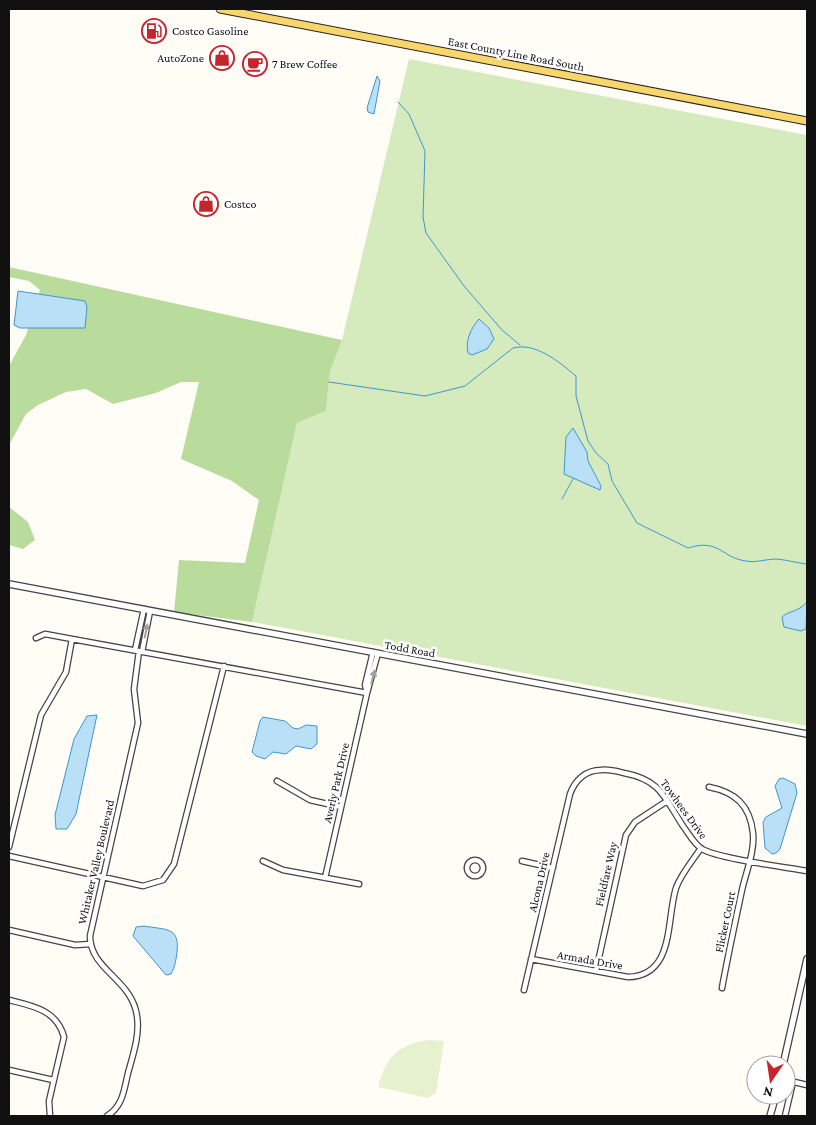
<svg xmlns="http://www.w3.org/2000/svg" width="816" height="1125" font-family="'Crimson Pro',serif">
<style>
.green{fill:#d5ebbd}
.forest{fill:#b9dc9c}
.pitch{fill:#e6f2cf}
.water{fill:#b9e0f7;stroke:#3f96cf}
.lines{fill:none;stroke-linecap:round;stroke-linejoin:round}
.stream{stroke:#3f96cf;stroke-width:1}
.minor-casing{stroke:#444;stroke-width:7}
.tertiary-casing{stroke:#444;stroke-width:8}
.primary-casing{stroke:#222;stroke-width:9}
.minor{stroke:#fff;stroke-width:4.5}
.tertiary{stroke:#fff;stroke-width:5.5}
.primary{stroke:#f9d66b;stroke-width:7}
.oneway{fill:#a0a0a0}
.labels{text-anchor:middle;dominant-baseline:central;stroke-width:5;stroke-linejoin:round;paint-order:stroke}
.poi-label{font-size:12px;fill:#111;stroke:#fff;text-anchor:start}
.street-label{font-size:12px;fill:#111;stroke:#fff}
</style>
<rect width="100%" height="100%" fill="#fffdf5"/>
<path class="green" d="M409,59L807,135V726L252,622L297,423L326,411L330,372L342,340Z"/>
<path class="forest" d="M9,267L342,340L330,372L326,411L297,423L252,622L174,612L179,560L245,563L259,500L232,481L181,459L199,382H181L156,393L113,404L86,389L66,392L38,405L26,414L9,445V366L26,335L40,290L29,281L9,277Z
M9,507L28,522L35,540L23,549L9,545Z"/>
<path class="pitch" d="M429,1040L444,1041L436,1093L428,1098L378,1087C386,1057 398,1044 429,1040Z"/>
<path class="water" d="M377,76L380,81L374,114L368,112L367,108Z
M18,291L85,301L87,307L85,328H20L14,325Z
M479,319L489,328L494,339L487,349L472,355L468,353C465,341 471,328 479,319Z
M573,428L587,452L588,461L601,486L600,490L564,474L566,437Z
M807,602L806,629L801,631L784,627L782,617C790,610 797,613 807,602Z
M97,715L76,814L67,829H56L55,815L74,739L87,716Z
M263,717L285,721L293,728L298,729L306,725L317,726V744L311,749L296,746L286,754L273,752L265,759L256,756L252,752L260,721Z
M783,778L795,784L797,793L780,849L776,853L772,854L765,848L763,822L766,817L782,808L775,786L779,779Z
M144,926C165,930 180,926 177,952C176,960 175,967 171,974L166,975L133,936L136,927Z"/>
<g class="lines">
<path class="stream" d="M398,102L409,114L425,151L423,217L426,233L464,286L502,330L520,345
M329,382L425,396L465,386L513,348C536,342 559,362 576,376V396L588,441L596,453L608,464L612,481L637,523L688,548C719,538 722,558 746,561C756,563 766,559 777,559C787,560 797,563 807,564
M562,499L573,479"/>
<defs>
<path id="minor" d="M72,639L367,693L325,878
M135,650L144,609
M142,652L150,611
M373,652L365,685L367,693L378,653
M277,781L310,800L341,807
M709,787C735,792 750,805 753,833C755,851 746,872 742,890C735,923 728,955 722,988
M9,847L41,715L66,672L72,639L45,634L36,638
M9,856L143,886L163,880L174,864L224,666
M467 868a8 8 0 1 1 16 0a8 8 0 1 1-16 0Z
M263,861L283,870L359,884
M522,861L553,868
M9,930L75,945L91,944
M531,959L628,977C675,976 666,920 676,888C681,874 693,860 701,848
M596,971L626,835L635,822L667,801
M524,990L570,794C575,780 586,770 601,770C609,769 616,771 624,773C661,780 664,797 683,826C689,834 694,844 702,849C719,859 785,867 807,871
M9,1000C33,1006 57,1010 64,1037L49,1101L50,1116
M9,1070L53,1080
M786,1080L807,1085
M107,1116C123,1106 124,1090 128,1073C133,1055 140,1035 137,1016C132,979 90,970 90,936L138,723L134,689L139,651
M785,1116L793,1082"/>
<path id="tertiary" d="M9,584L807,734
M783,1065L807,959
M770,1116L776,1095"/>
<path id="primary" d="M220,9L807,121"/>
</defs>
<use href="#minor" class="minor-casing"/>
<use href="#tertiary" class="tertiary-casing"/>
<use href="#primary" class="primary-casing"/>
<use href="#minor" class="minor"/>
<use href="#tertiary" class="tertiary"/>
<use href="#primary" class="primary"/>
</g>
<defs><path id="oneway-solid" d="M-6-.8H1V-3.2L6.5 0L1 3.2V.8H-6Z" transform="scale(1.25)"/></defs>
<g class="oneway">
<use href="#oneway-solid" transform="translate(146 631) rotate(-79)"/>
<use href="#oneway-solid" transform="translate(373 677) rotate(-76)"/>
</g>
<defs>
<symbol id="fuel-ring" viewBox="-11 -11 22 22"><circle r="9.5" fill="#fff" stroke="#c4262e" stroke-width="1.5"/><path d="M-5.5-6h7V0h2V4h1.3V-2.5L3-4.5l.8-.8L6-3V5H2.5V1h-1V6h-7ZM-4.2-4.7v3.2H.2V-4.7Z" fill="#c4262e"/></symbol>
<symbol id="shop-ring" viewBox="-11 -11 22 22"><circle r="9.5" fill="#fff" stroke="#c4262e" stroke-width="1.5"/><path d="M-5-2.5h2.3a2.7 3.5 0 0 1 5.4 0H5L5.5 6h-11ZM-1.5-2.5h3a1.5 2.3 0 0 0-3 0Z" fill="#c4262e"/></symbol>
<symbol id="cafe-ring" viewBox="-11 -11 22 22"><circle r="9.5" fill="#fff" stroke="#c4262e" stroke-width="1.5"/><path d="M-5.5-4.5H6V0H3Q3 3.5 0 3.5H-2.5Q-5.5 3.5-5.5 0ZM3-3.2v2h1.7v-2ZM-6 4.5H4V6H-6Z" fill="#c4262e"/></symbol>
</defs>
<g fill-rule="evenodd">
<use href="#fuel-ring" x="140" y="17" width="28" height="28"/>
<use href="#shop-ring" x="208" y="44" width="28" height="28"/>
<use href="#cafe-ring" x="241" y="50" width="28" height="28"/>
<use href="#shop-ring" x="192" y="190" width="28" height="28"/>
</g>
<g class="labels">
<g class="poi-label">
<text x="172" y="31">Costco Gasoline</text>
<text x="204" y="58" text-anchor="end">AutoZone</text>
<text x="272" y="64">7 Brew Coffee</text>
<text x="224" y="204">Costco</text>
</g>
<g class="street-label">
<text transform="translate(516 54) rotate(11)">East County Line Road South</text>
<text transform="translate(410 649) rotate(10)">Todd Road</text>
<text transform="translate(336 783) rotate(-77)">Averly Park Drive</text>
<text transform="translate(684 809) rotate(54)">Towhees Drive</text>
<text transform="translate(96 862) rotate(-77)">Whitaker Valley Boulevard</text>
<text transform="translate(606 874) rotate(-77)">Fieldfare Way</text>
<text transform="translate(539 882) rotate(-77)">Alcona Drive</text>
<text transform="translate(725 922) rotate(-78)">Flicker Court</text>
<text transform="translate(590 960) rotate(10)">Armada Drive</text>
</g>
</g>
<rect width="816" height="1125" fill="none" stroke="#111111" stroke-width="20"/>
<g transform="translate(771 1080) rotate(193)"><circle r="24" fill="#ffffff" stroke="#a0a0a0"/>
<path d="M0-4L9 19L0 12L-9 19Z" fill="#c4262e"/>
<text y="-8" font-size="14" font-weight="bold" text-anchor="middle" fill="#111111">N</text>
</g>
</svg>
